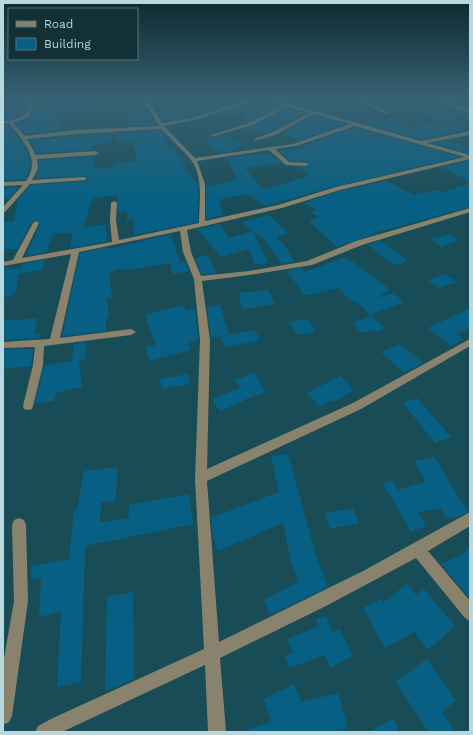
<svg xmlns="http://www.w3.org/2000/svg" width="473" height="735" font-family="'Work Sans',sans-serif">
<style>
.building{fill:#076084}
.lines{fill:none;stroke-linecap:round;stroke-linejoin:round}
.minor{fill:#89836d;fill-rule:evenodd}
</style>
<rect width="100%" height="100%" fill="#184d57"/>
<path class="building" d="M24,98H27V108L24,113L14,118L3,120V106H15Z
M34,98H134L138,114L149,113L156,125L129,126L127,108L78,111L62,113L59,130L26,134L16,124L26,120L33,113Z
M302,98L309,100V108L277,99Z
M432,99L468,114L450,116L468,124L458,126L465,130L421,139L361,123L376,120V123L393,119L408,127L440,122L406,104Z
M255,102L262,104L267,103L280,106L245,123L239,125L236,123L246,121L243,107Z
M226,104H229L209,111L201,107Z
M236,108L240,114L220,116L217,114Z
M288,109L305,113L265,134L247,128Z
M182,110L187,117L164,121L157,112Z
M313,116L345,124L301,140L280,134Z
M3,124H8L27,151L30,165L25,180H3Z
M355,128L459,157L336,186L265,206L247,194L219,200L223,215L206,219V186L238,180L226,158L270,153L282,163L245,168L263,190L311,175L298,167H307L310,164L309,162L290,161L279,151L311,147L304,145Z
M160,131L164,134L168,148H173L183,160H181L186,167H183L198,184V222L134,235L133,219L127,220V211L118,212L117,195L92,199L83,228L105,224L108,241L70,248L72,233H53L47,252L26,256L40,224L35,220L32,222L17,249H3V222L14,221L18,199L31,185L87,181L88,178L84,176L35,178L39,170V160L93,157L95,169L114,167L115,163L137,161L133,140L119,142L115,133Z
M111,134L112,142L93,145V150L37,153L29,140Z
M225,135L244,145L231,151L222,153L221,150L218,151L202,142Z
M466,137L448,141L470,148V153L434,143Z
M470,161V181L442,167Z
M386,181L414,195L436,190L441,192L470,184V207L374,233L375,234L337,247L309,221L319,217L311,212L317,210L303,203L340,191Z
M3,187V188L19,187L9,199L3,198Z
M269,215L288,233L276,237L284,244L294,262L282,264L261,235L259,236L242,222Z
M220,224L229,238L253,231L268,263L254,264L249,249L221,257L197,229Z
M171,234L180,263L185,261L189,271L173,274L170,263L136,269H115V271L109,272L112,297L107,298L109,318H106V331L62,336L80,253L109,247L110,249Z
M450,234L459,240L441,247L431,239Z
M381,241L408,261L394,265L368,245Z
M207,255L217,273L202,274L195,258Z
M346,257L387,287L389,290L380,296V298L393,293L404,302L370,315L356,301L353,302L338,288L305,296L287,271L301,268L304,272Z
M45,260L42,270L19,274L23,264Z
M20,268L15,295L3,297V269Z
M445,274L457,282L439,288L428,280Z
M268,290L275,304L242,309L239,293Z
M184,305L186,311L195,309L198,341L188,343L191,350L150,361L145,347L156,345L145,315Z
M220,305L229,335L211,338L207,307Z
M470,308V327L457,334L464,339L451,346L428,328Z
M371,316L385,328L376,332L371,330L362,333L352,323Z
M38,318L34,333H40L39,338L3,340V321Z
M308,319L315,332L297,335L290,322Z
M255,330L260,340L225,347L221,337Z
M86,342L85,359L79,360L82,387L56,393L54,401L35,403L44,366L72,361L74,344Z
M400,344L423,363L404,373L381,352Z
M3,349H33L31,366L3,369Z
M254,373L266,392L243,400L244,401L220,411L212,399L240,388L235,380Z
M188,374L190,384L162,389L160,379Z
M340,376L354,390L334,402L332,400L320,407L307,393Z
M417,398L451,437L435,443L403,403Z
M288,454L316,556L328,587L270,615L264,600L298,582L291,562L283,523L218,551L213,537L211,518L279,492L271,456Z
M434,457L468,512L459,516L447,519L440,508L418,512L426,527L411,531L383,484L391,480L398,490L426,482L414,461Z
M118,467L115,501L101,502L100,522L129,518V505L189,494L193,524L85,546L81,682L57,687L61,611L39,617L41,577L31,579L32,566L69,559L74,510H77L84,471Z
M353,508L359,523L330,529L325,513Z
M470,548V595L468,596L441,564L462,554Z
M407,584L416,595L424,589L455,626L428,650L414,632L385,648L363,608L381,599L383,603Z
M133,592L134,679L105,691L107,597Z
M326,616L332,633L340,629L353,656L331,668L325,655L289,668L285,656L293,653L287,639L319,626L316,619Z
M427,659L456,700L442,712L455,732H428L396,682Z
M294,684L301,702L338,693L348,728L332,732H248L247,730L271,722L264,699Z
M393,718L399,732H369Z"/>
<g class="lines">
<path class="minor" d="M29,98H33C32,102 34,106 33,109C31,117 20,121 13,123L25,136L76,130L159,126L148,108L138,98H143L152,106L162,123L192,118L253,98H268L421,141L470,131V135L427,143L470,155V159L340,190L282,208L187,230L191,252L201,276L249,271L307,261L356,241L470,208V212L362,245L312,265L249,275L202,281L210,340L207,469L353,403L470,339V346L361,409L207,481L219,642L365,570L470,512V526L428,551L470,601V621L465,618L416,558L324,607L220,658L226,732H208L205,665L62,732H35L38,726L53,718L204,649L195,478L200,340L194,279L183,252L180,231L79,252L60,338L131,329L136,332L131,335L44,346L43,365L33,406L32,409L28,410L24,409L23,406L33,365L35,347L3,348V342L50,339L71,254L3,266V262L13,260L33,223L36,221L39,223L22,258L112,242L110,220L111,203L114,201L117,203L116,220L119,240L199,223C199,203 204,177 191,160C182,149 171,139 161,129L76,134L27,139L36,155L96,151L99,153L96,155L37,159L38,169L32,180L84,177L86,178V180L30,184L5,212L3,213V207L23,185L3,186V182L26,181C42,159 22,140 9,123H3V121C11,121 26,118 29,108C29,105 28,102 29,98ZM260,99L284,106L246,124L211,135V137L250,126L288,107L309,113L271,133L254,139V141L275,135L313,114L350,124L293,144L195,158L164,126L195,120ZM355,126L465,157L336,187L278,205L205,221V184L197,161L269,150L286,165L306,166L309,164L308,163L289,162L275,149L296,146Z
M352,98H359L390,113L386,114Z
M433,98H440L470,110V113Z
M19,518L24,520L26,525L28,601L12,716L9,722L3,725V664L14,601L12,525L14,520Z"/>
</g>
<linearGradient id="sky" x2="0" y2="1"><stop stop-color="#0d2a30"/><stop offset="0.49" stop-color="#376274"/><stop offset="1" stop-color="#376274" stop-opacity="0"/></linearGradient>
<rect width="473" height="201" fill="url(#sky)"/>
<rect width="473" height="735" fill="none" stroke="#b8d8df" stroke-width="8"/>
<rect x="8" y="8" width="130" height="52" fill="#133036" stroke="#55737a"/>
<rect x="16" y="21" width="20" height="6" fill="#89836d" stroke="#55737a"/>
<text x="44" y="28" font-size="12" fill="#b8d8df">Road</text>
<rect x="16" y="38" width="20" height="12" fill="#076084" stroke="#55737a"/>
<text x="44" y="48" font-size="12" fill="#b8d8df">Building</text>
</svg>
